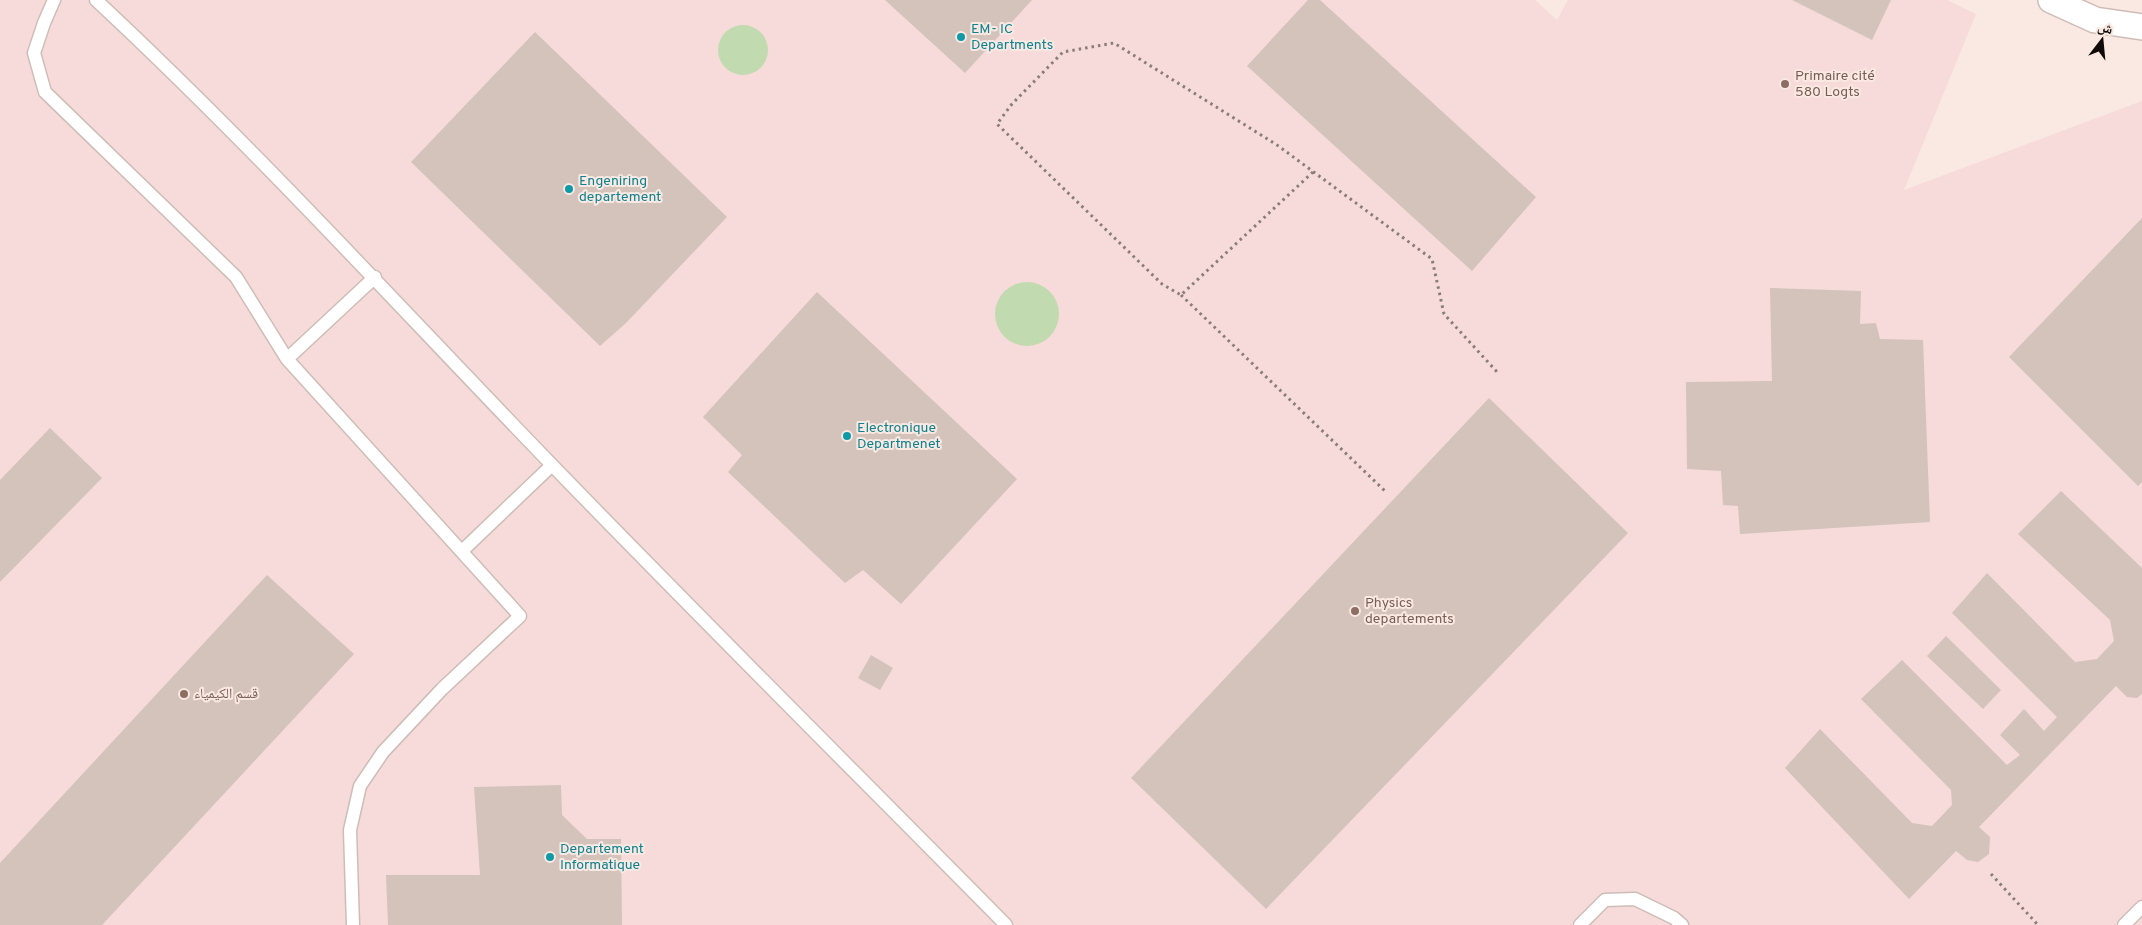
<svg xmlns="http://www.w3.org/2000/svg" width="2142" height="925" font-family="Overpass,'Noto Naskh Arabic',sans-serif">
<style>
.education{fill:#f6dbda}
.green{fill:#c2daaf}
.building{fill:#d3c3bb}
.lines{fill:none;stroke-linecap:round;stroke-linejoin:round}
.lane-casing{stroke:#cebdb7;stroke-width:15}
.street-casing{stroke:#cebdb7;stroke-width:28}
.path{stroke:#897d79;stroke-width:3;stroke-dasharray:2.5 4;stroke-linecap:butt}
.lane{stroke:#fff;stroke-width:12}
.street{stroke:#fff;stroke-width:25}
.culture-dot{fill:#0f9aa8;stroke:#fae8e2;stroke-width:2}
.education-dot{fill:#8d6e63;stroke:#fae8e2;stroke-width:2}
.labels{text-anchor:middle;dominant-baseline:central;stroke-width:4;stroke-linejoin:round;paint-order:stroke}
.culture-label{font-size:14px;fill:#0d838f;stroke:#fae8e2;text-anchor:start}
.education-label{font-size:14px;fill:#785e54;stroke:#fae8e2;text-anchor:start}
</style>
<rect width="100%" height="100%" fill="#fae8e2"/>
<path class="education" d="M0,0H1535L1557,20L1568,0H1947L1976,14L1904,190L2142,101V925H0Z"/>
<path class="green" d="M718 50a25 25 0 1 1 50 0a25 25 0 1 1-50 0Z
M995 314a32 32 0 1 1 64 0a32 32 0 1 1-64 0Z"/>
<path class="building" d="M885,0H1032L965,73Z
M1308,0H1320L1536,197L1472,271L1247,66Z
M1792,0H1891L1872,40Z
M535,32L727,217L626,323L600,346L411,162Z
M2142,218V482L2138,486L2009,357Z
M1770,288L1861,291L1860,324L1876,323L1880,339L1923,340L1930,522L1740,534L1738,506L1723,505L1721,471L1687,469L1686,382L1772,381Z
M817,292L1017,479L901,604L863,570L845,583L728,472L742,455L703,417Z
M1489,398L1628,533L1266,909L1131,778Z
M50,428L102,478L0,582V480Z
M2061,491L2142,568V694L2137,698L2127,697L2116,686L1979,827L1990,837L1989,854L1978,862L1967,860L1956,851L1909,899L1785,768L1820,729L1912,823L1932,826L1952,805L1951,790L1861,699L1902,660L2007,765L2020,755L2000,735L2024,709L2044,731L2057,717L1952,613L1987,573L2075,662L2097,659L2114,641L2110,620L2018,534Z
M267,575L354,654L102,925H0V863Z
M1946,636L2001,690L1983,709L1927,656Z
M871,655L893,668L880,690L858,678Z
M561,785L562,815L587,839H621L622,925H388L386,875H480L474,787Z"/>
<g class="lines">
<defs>
<path id="lane" d="M54,0L44,23L34,53L45,92L236,277L287,359L520,616L442,689L383,752L360,786L350,830L353,925
M96,0C255,148 401,309 552,465C702,620 855,772 1006,925
M287,359L375,277
M462,551L552,465
M1580,925L1605,900L1635,899L1674,918L1682,925
M2124,925L2142,907"/>
<path id="street" d="M2051,0L2095,20L2142,27"/>
</defs>
<use href="#lane" class="lane-casing"/>
<use href="#street" class="street-casing"/>
<path class="path" d="M1313,172L1181,295L1162,284L997,124L1012,104L1063,52L1114,43L1277,145L1432,259L1444,314L1498,373
M1181,295L1386,492
M1991,874L2038,925"/>
<use href="#lane" class="lane"/>
<use href="#street" class="street"/>
</g>
<g class="culture-dot">
<circle cx="961" cy="37" r="5"/>
<circle cx="569" cy="189" r="5"/>
<circle cx="847" cy="436" r="5"/>
<circle cx="550" cy="857" r="5"/>
</g>
<g class="education-dot">
<circle cx="1785" cy="84" r="5"/>
<circle cx="1355" cy="611" r="5"/>
<circle cx="184" cy="694" r="5"/>
</g>
<g class="labels">
<g class="culture-label">
<text x="971" y="29">EM- IC<tspan x="971" dy="16">Departments</tspan></text>
<text x="579" y="181">Engeniring<tspan x="579" dy="16">departement</tspan></text>
<text x="857" y="428">Electronique<tspan x="857" dy="16">Departmenet</tspan></text>
<text x="560" y="849">Departement<tspan x="560" dy="16">Informatique</tspan></text>
</g>
<g class="education-label">
<text x="1795" y="76">Primaire cité<tspan x="1795" dy="16">580 Logts</tspan></text>
<text x="1365" y="603">Physics<tspan x="1365" dy="16">departements</tspan></text>
<text x="194" y="694">قسم الكيمياء</text>
</g>
</g>
<g transform="translate(2102 40) rotate(16)" stroke="#fae8e2" stroke-width="4" paint-order="stroke">
<path d="M0-4L9 19L0 12L-9 19Z" fill="#100a08"/>
<text y="-8" font-size="14" font-weight="bold" text-anchor="middle" fill="#100a08">ش</text>
</g>
</svg>
